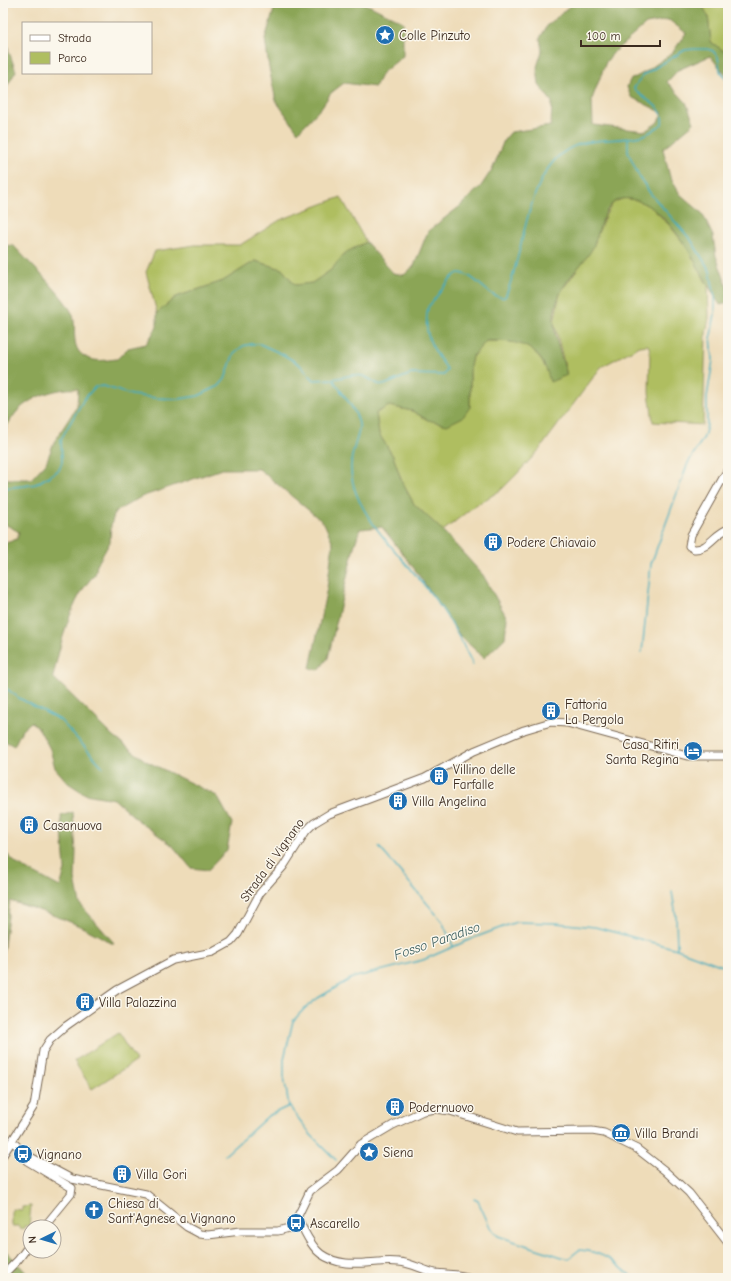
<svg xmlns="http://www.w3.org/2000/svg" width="731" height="1281" font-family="'Comic Neue',sans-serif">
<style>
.green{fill:#afbe61;stroke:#757440}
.forest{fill:#8ba557;stroke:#63683a;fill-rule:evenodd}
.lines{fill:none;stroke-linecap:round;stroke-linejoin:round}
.stream{stroke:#3eacbd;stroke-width:1.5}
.minor-casing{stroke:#7a6854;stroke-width:9}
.minor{stroke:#fff;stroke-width:7}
.labels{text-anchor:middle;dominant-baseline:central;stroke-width:3;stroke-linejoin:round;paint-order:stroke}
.poi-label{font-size:13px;fill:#3b2a1e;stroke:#fbf7ec;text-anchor:start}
.street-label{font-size:13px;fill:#3b2a1e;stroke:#fbf7ec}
.water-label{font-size:14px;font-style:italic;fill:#3c5e5e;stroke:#fbf7ec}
</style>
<rect width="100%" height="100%" fill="#fbf7ec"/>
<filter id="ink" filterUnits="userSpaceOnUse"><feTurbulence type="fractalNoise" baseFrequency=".025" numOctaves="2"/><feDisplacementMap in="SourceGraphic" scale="8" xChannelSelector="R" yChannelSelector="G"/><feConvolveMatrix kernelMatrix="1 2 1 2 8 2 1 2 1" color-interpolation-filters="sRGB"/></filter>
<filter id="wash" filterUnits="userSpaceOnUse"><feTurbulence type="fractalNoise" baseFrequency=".012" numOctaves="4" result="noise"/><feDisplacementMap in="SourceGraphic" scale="16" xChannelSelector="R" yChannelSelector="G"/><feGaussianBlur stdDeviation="0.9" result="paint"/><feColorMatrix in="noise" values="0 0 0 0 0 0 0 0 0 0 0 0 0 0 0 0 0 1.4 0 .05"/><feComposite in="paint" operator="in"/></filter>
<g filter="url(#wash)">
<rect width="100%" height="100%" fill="#eedcb9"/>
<path class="green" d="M701,3H728V54L711,42L708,16Z
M341,197L366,242L345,253L331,270L312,283L295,285L282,269L255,261L223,281L176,297L157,313L146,272L155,251L195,245H240L280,220Z
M624,198L640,201L652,208L670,226L689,250L708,286L709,318L706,333L703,425L653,422L649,392L650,350L648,345L640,346L601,367L540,449L516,475L501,490L473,507L443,531L414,504L402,482L393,456L379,434L376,413L389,406L412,411L428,420L470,407V366L472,357L486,341L517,342L535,351L548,371L567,375L554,322L560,293L591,250L605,216L613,203Z
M118,1033L136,1061L92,1089L74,1061Z
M31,1206L29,1226H24V1229L20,1228V1226H12V1209L22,1210V1207Z"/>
<path class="forest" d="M276,3H364L403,22V56L382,73L375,87L344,83L331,93L321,108L298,132L276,101L269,68L265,39Z
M573,3H701L708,16L711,42L728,54V78L710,56L678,70L667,82L686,102L694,123L663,149L670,177L680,194L702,213L713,236L716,256L728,289V303L720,305C699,273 672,205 630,199C624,198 617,199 613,203C600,215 599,237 591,251C582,265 568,277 561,292C557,300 553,314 554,322C554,336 563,362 567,375L550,382C542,345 519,340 486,341L472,357L470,366V407L463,417L447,425L428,420L412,411L389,406L376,413L379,434L393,456L402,482L414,504L443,531L483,575L507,618L505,638L484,658L460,636L416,571L382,527L360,529L354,547L328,658L319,670L310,668L327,588L333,543L324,523L259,469H222L141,497L115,512L111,525L110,542L97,565L95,575C71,596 60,646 53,677L114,737L146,761L217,796L232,823L227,850L208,870L191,868L172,845L140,822L114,799L85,794L68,783L55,768L50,749L39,729L31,722L22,730L14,746L3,740V544L17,539L19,532L3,523V479H31L46,463L54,442L77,406L78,389C58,387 28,397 15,414C10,420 7,427 3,433V246L13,245C29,263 62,293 72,313C78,326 69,347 84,356C94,363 106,360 117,359L128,348L146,344L157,327V313L176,297L223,281L255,261L282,269L295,285L312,283L331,270L345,253L366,242L393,273L404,275L414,266L428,231L459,207L481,186L493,168L504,140L511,132L551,126L552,102L539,85L537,67L542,51L540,38L547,26ZM669,20L686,33L673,52L647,71L630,80L627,87L631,97L663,113L657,123L645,131L593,125L592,99L606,62L614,52L646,24Z
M3,20L9,52L16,71L3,93Z
M73,812L76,851L75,879L80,904L114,943H111C80,923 45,912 10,901L3,953V850L17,864L60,887L65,870L61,816Z
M3,1239L6,1251L31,1278H13L12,1276L3,1278Z"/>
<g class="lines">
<path class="stream" d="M628,137V152L639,176L650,193L691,240L710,271L715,298V314L711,335L713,360L707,397V425L704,437L688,463L651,564L642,652
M333,379C341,393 356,408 359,424C360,432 356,440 354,448C348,466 351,483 359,500C375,533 402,557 424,585C444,609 460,636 473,665
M3,488L24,486L36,484L59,470L62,462L61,439L84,399L95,387L103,386L132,395L155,398L179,399L198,396L219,386L225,379L234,353L243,346L251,344H260L282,354L299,364L314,380L333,379L353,375L364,376L378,384L384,385L411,374L444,375L447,369C431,347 423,335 428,307C435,300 452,273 459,273C475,273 490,301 505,297C526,253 525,160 580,144C600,138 621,141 641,136C649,134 656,128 662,124C665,103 643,102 634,88L643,75L685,50L694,49H708L713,51L718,57L720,71L728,82
M3,686L19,698L60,720L103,767
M379,847L442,921L453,946
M672,892L676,916L677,949
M225,1155L268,1116L289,1106
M336,1160L311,1135L289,1106L284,1077V1059L293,1021L305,1008L318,998L352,978L423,960L471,939L516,922L556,923L595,927L677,949L728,968
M474,1199L478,1201L490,1227L498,1236L568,1259L579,1250C602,1251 617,1263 633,1278"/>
</g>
</g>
<g filter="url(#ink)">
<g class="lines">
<defs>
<path id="minor" d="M728,469L691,535L689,546L694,549C708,550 715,533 728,529
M12,1141L25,1154L72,1179L146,1194L187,1227L200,1234L208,1235L241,1231H278L289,1228L294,1224L310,1191L338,1170L361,1144L393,1125L423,1111L436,1109L450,1111L517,1132L592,1131L604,1133L637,1149L664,1170L689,1193L728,1243
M21,1152L27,1161L72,1188L71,1194L44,1227
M3,1155L34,1106L43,1051L50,1040L66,1026L117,990L173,960L213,952L231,942L238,934L260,893L283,867L306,831L314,823L329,814L425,778L474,751L524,730L551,722L567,723L687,756H728
M297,1218C304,1229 310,1246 321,1254C345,1271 373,1259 399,1262C412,1263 422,1270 435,1273C447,1275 459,1273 471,1278
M3,1275L18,1260L30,1244"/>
</defs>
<use href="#minor" class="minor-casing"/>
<use href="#minor" class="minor"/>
</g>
</g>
<defs>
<symbol id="sight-disc" viewBox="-11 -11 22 22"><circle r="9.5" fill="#1f6fb2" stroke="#fbf7ec"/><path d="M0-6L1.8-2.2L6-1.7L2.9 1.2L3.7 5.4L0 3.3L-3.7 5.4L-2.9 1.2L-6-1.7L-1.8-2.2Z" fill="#fff"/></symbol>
<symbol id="building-disc" viewBox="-11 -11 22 22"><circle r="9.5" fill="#1f6fb2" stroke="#fbf7ec"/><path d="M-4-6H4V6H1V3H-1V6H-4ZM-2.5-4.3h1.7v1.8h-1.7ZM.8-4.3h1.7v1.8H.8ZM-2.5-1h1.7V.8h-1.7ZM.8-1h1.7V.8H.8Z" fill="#fff"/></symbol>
<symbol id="hotel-disc" viewBox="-11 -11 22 22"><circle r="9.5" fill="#1f6fb2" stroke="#fbf7ec"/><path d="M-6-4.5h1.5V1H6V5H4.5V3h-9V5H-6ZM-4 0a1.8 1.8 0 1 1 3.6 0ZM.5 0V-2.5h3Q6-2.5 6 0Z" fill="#fff"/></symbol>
<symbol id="museum-disc" viewBox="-11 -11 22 22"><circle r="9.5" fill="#1f6fb2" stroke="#fbf7ec"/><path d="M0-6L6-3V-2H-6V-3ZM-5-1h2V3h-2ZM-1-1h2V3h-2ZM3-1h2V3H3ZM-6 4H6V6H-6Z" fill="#fff"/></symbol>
<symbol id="bus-disc" viewBox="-11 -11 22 22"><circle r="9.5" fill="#1f6fb2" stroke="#fbf7ec"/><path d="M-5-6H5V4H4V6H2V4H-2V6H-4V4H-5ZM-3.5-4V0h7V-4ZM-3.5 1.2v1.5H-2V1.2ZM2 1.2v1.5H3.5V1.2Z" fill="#fff"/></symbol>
<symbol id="church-disc" viewBox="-11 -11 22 22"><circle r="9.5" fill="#1f6fb2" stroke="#fbf7ec"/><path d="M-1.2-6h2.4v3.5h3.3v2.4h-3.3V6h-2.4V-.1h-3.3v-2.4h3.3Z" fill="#fff"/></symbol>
</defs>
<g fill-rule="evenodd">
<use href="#sight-disc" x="374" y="24" width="22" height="22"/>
<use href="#building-disc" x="482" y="531" width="22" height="22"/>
<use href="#building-disc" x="540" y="700" width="22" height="22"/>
<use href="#hotel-disc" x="682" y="740" width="22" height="22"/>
<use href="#building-disc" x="428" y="765" width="22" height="22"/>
<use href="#building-disc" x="387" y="790" width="22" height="22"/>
<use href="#building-disc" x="18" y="814" width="22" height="22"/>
<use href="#building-disc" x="74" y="991" width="22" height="22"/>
<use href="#building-disc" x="384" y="1096" width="22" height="22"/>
<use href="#museum-disc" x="610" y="1122" width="22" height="22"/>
<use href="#sight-disc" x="358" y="1141" width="22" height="22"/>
<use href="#bus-disc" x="12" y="1143" width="22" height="22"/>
<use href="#building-disc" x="111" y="1163" width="22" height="22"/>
<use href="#church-disc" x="83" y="1199" width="22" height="22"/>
<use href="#bus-disc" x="285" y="1212" width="22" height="22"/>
</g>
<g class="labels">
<g class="poi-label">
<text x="399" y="35">Colle Pinzuto</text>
<text x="507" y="542">Podere Chiavaio</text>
<text x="565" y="704">Fattoria<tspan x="565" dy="15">La Pergola</tspan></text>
<text x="679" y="744" text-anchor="end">Casa Ritiri<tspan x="679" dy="15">Santa Regina</tspan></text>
<text x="453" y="769">Villino delle<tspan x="453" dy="15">Farfalle</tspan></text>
<text x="412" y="801">Villa Angelina</text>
<text x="43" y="825">Casanuova</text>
<text x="99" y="1002">Villa Palazzina</text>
<text x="409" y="1107">Podernuovo</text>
<text x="635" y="1133">Villa Brandi</text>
<text x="383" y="1152">Siena</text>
<text x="37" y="1154">Vignano</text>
<text x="136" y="1174">Villa Gori</text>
<text x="108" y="1203">Chiesa di<tspan x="108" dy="15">Sant'Agnese a Vignano</tspan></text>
<text x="310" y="1223">Ascarello</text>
</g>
<g class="street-label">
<text transform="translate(272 860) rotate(-54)">Strada di Vignano</text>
</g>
<g class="water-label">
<text transform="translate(437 941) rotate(-19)">Fosso Paradiso</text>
</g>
</g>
<rect width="731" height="1281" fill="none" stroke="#fbf7ec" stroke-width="16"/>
<rect x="22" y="22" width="130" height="52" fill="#fbf7ec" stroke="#aea59a"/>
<rect x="30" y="35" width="20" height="6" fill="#ffffff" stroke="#aea59a"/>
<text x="58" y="42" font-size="12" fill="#3b2a1e">Strada</text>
<rect x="30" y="52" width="20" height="12" fill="#afbe61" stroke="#aea59a"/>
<text x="58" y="62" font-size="12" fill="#3b2a1e">Parco</text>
<g transform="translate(42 1239) rotate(265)"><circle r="19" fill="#fbf7ec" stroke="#aea59a"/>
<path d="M0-3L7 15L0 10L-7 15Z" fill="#1f6fb2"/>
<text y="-6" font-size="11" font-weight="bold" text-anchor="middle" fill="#3b2a1e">N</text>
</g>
<path d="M581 40v6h79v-6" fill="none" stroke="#3b2a1e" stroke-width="2"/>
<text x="587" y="40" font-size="12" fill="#3b2a1e" stroke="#fbf7ec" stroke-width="3" paint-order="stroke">100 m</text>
</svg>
